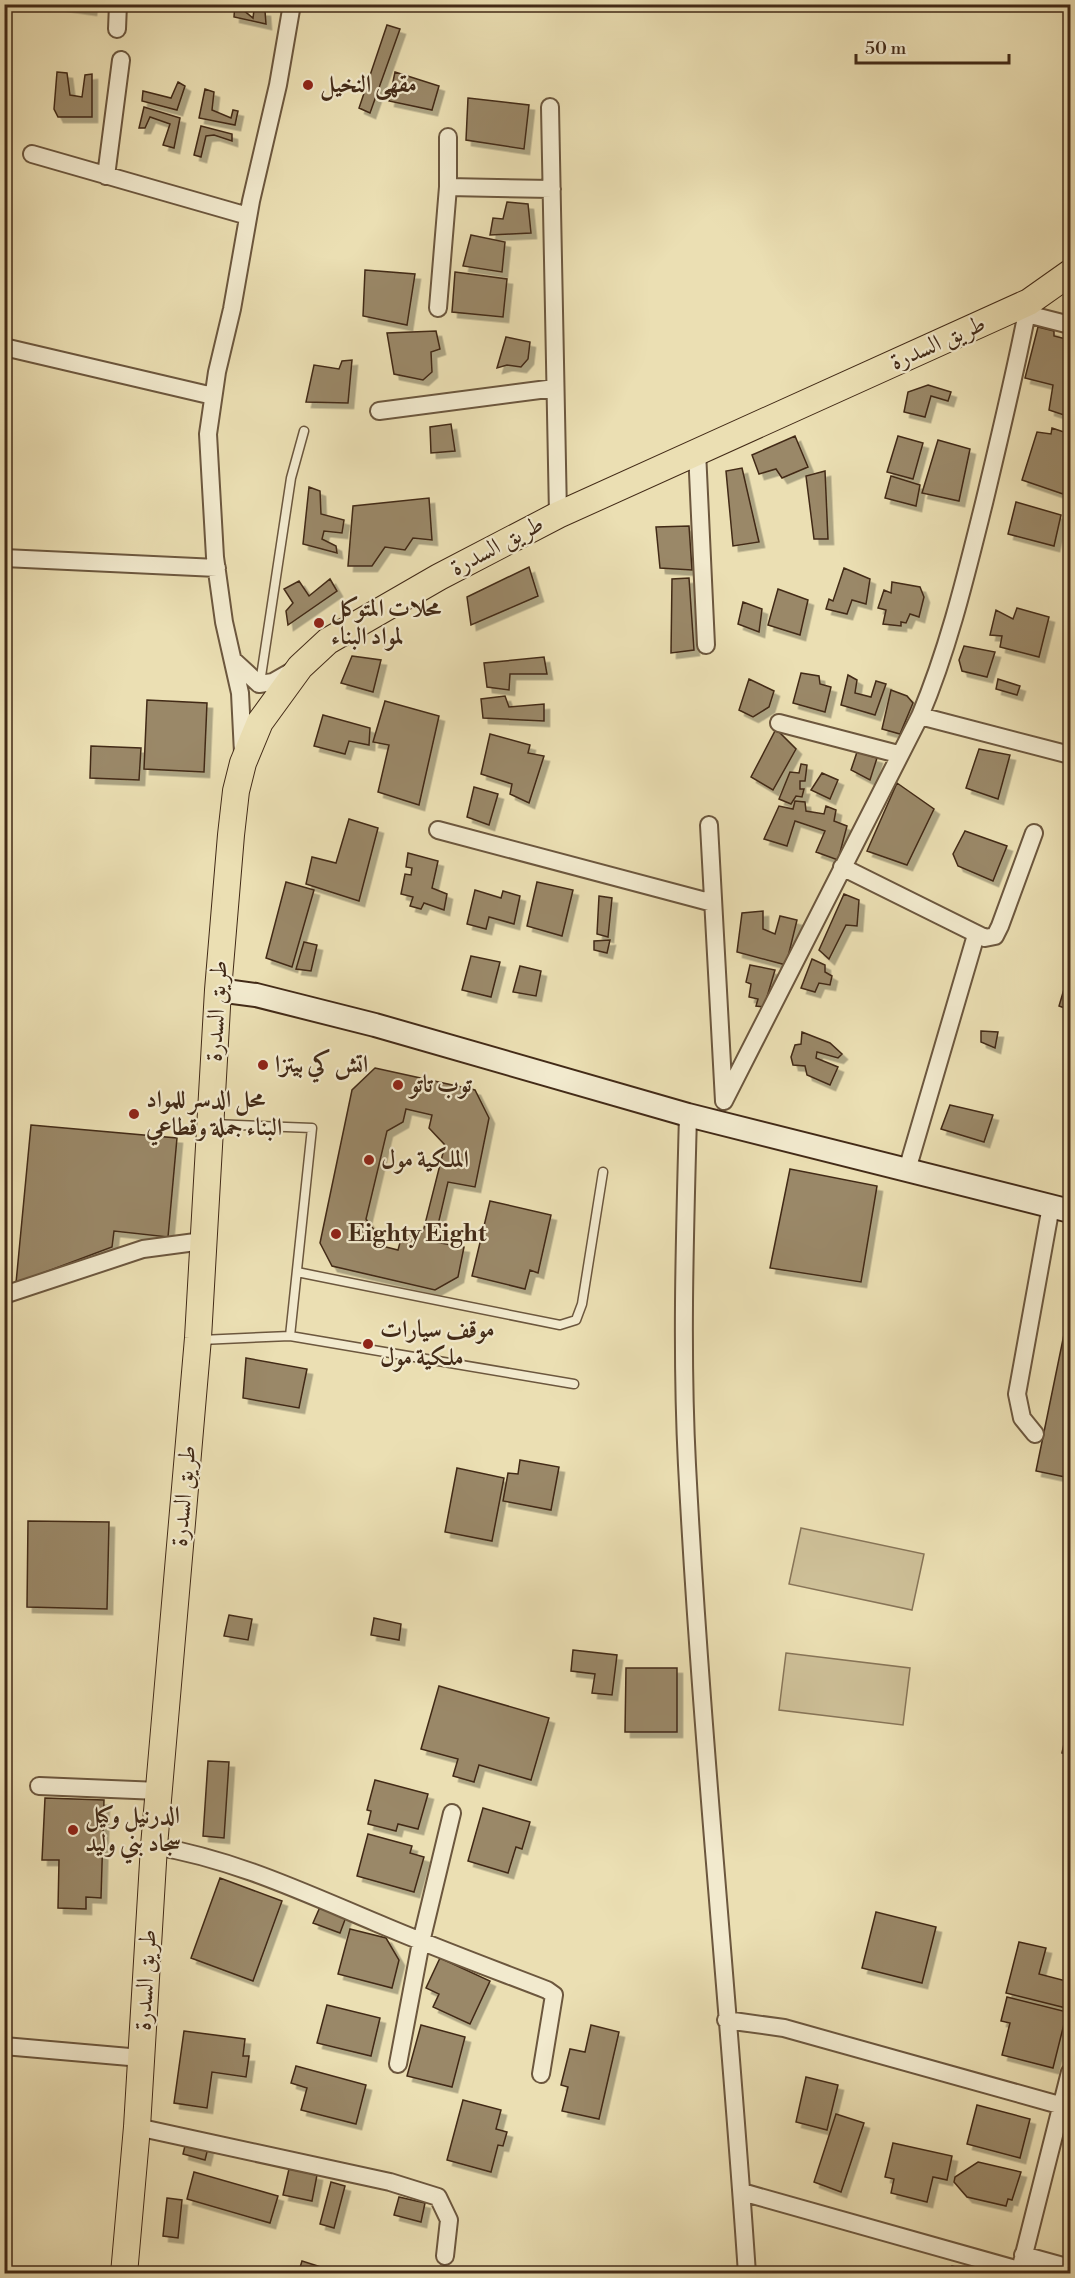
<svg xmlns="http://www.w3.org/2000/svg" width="1075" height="2278" font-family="'Libre Bodoni',Amiri,serif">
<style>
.green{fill:#cec098;stroke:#887558;stroke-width:1.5}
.building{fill:#9a8868;stroke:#422a17;stroke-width:1.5;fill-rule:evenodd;filter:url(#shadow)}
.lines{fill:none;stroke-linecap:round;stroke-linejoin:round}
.lane-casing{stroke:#6c573e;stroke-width:11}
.street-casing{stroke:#6c573e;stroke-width:20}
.secondary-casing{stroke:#422a17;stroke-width:26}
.primary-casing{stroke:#422a17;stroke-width:28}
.lane{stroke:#f2eace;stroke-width:8}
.street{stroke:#f2eace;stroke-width:16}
.secondary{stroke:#f2eace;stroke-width:22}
.primary{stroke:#ebdfb3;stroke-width:26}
.poi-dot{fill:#8f2418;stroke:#f2eace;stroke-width:2}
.labels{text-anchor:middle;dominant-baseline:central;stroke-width:4.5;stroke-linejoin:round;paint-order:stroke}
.poi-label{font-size:24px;font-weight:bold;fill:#422a17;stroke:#f2eace;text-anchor:start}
.street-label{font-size:24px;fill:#422a17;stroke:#f2eace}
</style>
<defs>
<filter id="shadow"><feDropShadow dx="5.5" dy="5.5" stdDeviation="0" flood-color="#0004"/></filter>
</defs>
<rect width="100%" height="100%" fill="#ebdfb3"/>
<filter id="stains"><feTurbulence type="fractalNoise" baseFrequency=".00333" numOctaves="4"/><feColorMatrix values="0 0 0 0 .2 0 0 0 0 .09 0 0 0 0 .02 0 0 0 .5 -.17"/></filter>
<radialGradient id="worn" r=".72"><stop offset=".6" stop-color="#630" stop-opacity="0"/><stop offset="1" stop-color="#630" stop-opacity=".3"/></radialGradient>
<path class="green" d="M801,1528L924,1554L912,1610L789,1584Z
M786,1653L910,1668L903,1725L779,1710Z"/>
<path class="building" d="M50,4H92L91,10Z
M235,4H241L242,9L253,18L254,10L265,11L266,24L234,17Z
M387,25L400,29L370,113L359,108Z
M57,72L67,73L70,95L82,97L85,75L92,74V117H58L54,109Z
M395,72L439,86L432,110L389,101Z
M178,82L185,86L177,110L142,101L143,91L171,98Z
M205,89L214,92L212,110L231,118L233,110L238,111L235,125L199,118Z
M468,98L529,105L524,149L466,140Z
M144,107L180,118L174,148L163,145L170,124L150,117L145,128H139Z
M201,126L232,134V141L214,135L206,136L201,157L194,155Z
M507,202L528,204L531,233L490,235L493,218L503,219Z
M471,235L505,242L502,272L463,266Z
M365,270L415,274L407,325L363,316Z
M455,272L507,279L503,317L452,312Z
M1038,327L1054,331V336L1070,340V417L1049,410L1053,385L1025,378Z
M436,331L440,349L431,352L432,372L423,380L394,374L387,333Z
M506,337L530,342L528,359L521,367L507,365L497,368Z
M352,360L348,403L306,402L314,365L339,369L342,361Z
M928,385L951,392L948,401L931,396L925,417L904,412L908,392Z
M451,424L455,451L431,453L430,427Z
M1052,428L1070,434V469L1063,494L1022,480L1037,432L1051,434Z
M795,436L808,467L782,478L776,469L759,474L752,455Z
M898,436L923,443L913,479L887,472Z
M938,440L970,449L959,501L922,493Z
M742,468L759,542L733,546L726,471Z
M825,471L828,539H814L806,476Z
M891,476L920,485L916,506L885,498Z
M309,487L320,491L321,514L344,520L342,533L324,531L322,539L336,546L337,553L303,544Z
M429,498L432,540L413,538L405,550L385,547L372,566H348L353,506Z
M1016,502L1061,515L1054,546L1008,534Z
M689,526L692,570L660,568L656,527Z
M529,567L538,596L471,625L467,597Z
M844,568L870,579L866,604L852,600L847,614L826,609L829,599L833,601Z
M689,578L694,650L671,653L672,579Z
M330,579L337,591L288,625L286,611L293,603L284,589L299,581L309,596Z
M892,582L920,587L924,597L919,617L910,614L906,623L901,622V626L883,624L886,610L878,608L884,590L891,593Z
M778,589L808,600L800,635L768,625Z
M743,602L762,609L759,632L738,624Z
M1017,608L1049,617L1039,657L1000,647L1002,636L990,635L996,610L1013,619Z
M964,646L995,652L987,677L962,671L959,660Z
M352,656L381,660L373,692L341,683Z
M544,657L547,674H510L509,690L487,687L484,663Z
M801,673L819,676L820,684L831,687L825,712L793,703Z
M848,675L857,680L855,693L871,697L876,681L886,684L875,715L841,705Z
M749,679L774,691L769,707L753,717L739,710Z
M998,679L1020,686L1017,695L996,689Z
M891,690L907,696L913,703L900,734L882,729Z
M505,696L509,707L544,704V721L483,718L481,699Z
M147,700L207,703L204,772L144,769Z
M385,701L439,716L419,805L378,792L389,745L373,742Z
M323,715L370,728L369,745L349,741L345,754L314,746Z
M776,729L796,749L773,790L751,777Z
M490,734L530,745L528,753L544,756L529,803L510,794L512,784L481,774Z
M91,746L141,748L139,780L90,778Z
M979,749L1010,755L998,799L966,788Z
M857,752L877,758L870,780L851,770Z
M801,764L807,765L805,781H800V789H804L802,797L796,796L791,804L779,799L790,772L799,773Z
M822,773L838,780L830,799L811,790Z
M897,783L934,809L907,865L867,851Z
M474,787L498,794L489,825L467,817Z
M795,801L805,802L806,811L824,814L826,806L836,810L834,821L847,826L838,860L816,852L825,831L795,821L787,846L764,839L779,806L793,809Z
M349,819L378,828L359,901L306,884L312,857L336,863Z
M965,831L1007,846L993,881L958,866L953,854Z
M408,853L438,861L432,888L447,894L444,910L424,903L421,909L410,906L413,897L401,894L405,874L411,875L412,868L406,867Z
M286,882L314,890L292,967L266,958Z
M537,882L573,890L562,936L527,926Z
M475,890L501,898L503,891L520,896L514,924L489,917L486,929L467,924Z
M844,894L859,900L857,926L846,925L829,959L819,950Z
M599,896L612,898L608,937L597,934Z
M763,911V929L775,934L780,916L797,920L786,965L737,952L742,913Z
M610,940L607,953L594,950V941Z
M304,942L317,945L311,971L296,969Z
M471,956L500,962L491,997L462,990Z
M812,959L825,965V972L832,976L830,985L819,983L815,992L801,988Z
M750,965L775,970L764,1007L756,1006L758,999L749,997L751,984L746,982Z
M520,966L541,971L536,996L513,992Z
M1067,979H1070V1010L1059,1006Z
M981,1031L998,1032L995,1048L981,1042Z
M802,1032L830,1043L842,1054L838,1058L817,1052L816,1058L838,1067L830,1085L807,1075L805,1066L793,1065L791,1057L795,1045L801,1044Z
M375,1068L475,1090L489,1118L475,1187L448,1182L434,1242L464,1247L458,1277L435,1290L332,1266L320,1243L352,1090ZM406,1109L432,1115L429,1128L445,1145L423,1232L401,1239L398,1250L374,1244L377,1234L366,1219L387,1131L403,1122Z
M950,1105L993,1115L984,1142L941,1129Z
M31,1125L177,1138L168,1237L114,1231L112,1247L16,1283Z
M790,1169L877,1186L861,1282L770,1268Z
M490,1201L551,1215L538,1273L530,1270L525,1289L472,1276Z
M1070,1305V1478L1036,1471Z
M246,1358L307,1369L299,1408L243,1398Z
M520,1460L559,1467L551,1510L503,1501L508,1473L518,1474Z
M457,1468L504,1478L492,1541L445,1532Z
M28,1521L109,1522L107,1609L27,1607Z
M229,1615L252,1619L248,1640L224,1636Z
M374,1618L401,1624L399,1640L371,1635Z
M573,1650L617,1655L612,1695L592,1693L595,1674L571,1671Z
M626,1668H677V1732H625Z
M439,1686L549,1718L531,1780L479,1765L474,1782L453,1776L458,1759L421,1749Z
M1070,1717V1755L1062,1753Z
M208,1761L229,1762L224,1838L203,1836Z
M375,1780L428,1794L418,1829L398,1824L396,1831L368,1824L371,1811L367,1810Z
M45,1798L104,1800L101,1898L86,1897V1909L58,1908L59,1860H42Z
M483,1808L530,1822L522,1849L516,1847L508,1873L468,1861Z
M368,1834L412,1846L410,1853L424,1857L414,1892L357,1876Z
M220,1878L282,1901L253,1981L191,1958Z
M320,1907L346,1917L340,1933L313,1923Z
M876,1912L936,1927L922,1983L862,1968Z
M350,1929L386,1938L399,1960L392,1988L338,1974Z
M1019,1942L1046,1948L1039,1974L1070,1982L1066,2008L1006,1993Z
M440,1958L490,1981L470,2024L433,2007L439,1994L426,1988Z
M1007,1997L1067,2012L1053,2068L1002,2055L1010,2023L1001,2021Z
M327,2005L380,2018L371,2056L317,2043Z
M421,2025L465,2037L452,2087L407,2076Z
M591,2025L619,2032L599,2119L562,2111L568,2087L561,2085L570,2049L585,2052Z
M184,2031L245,2039L243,2056H249L246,2077L212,2072L207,2108L174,2103Z
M296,2066L366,2085L356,2124L301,2110L307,2088L291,2083Z
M806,2077L838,2085L827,2130L796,2122Z
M463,2100L501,2110L496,2129L507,2132L503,2146L498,2145L491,2172L447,2160Z
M977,2105L1030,2119L1020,2158L967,2144Z
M836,2114L864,2123L841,2192L814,2182Z
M186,2142L208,2148L205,2160L183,2154Z
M893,2143L952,2156L947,2180L933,2177L927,2202L891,2193L894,2179L885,2177Z
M978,2162L1021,2172L1012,2200L1008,2199L1006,2206L967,2197L954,2182L955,2177Z
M289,2169L317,2175L312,2201L283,2195Z
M194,2172L278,2196L270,2223L187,2199Z
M331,2182L345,2186L334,2228L320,2224Z
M399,2197L425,2203L421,2222L394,2215Z
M167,2198L182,2200L178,2238L163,2236Z
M302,2261L321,2267L319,2274H298Z
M952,2266L979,2274H950Z"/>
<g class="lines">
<defs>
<path id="lane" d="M260,683L291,478L304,431
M213,1124L312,1128L290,1336
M297,1272L560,1325L576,1320L582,1304L603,1172
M201,1340L290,1336L574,1384"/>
<path id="street" d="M117,29L118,4
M550,107L558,515
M32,154L248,216
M106,176L121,60
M448,187L552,189
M438,308L448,187V137
M1027,314L1070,325
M4,347L213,396
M379,411L555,388
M697,451L706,645
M4,558L217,568
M233,660L259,684L273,682L294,670
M920,716L1070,755
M779,723L898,754
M243,753L240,693L224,622L215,557L208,434L217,372L232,309L251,201L278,85L292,4
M709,825L724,1101
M438,830L713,903
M842,867L985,938L995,936L1000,926L1034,833
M724,1101L920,716C949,647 966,575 984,503C1000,436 1016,370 1029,302
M688,1115C685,1231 681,1348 687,1465C701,1735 729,2004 747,2274
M907,1170L976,935
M4,1295L143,1249L203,1241
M1035,1434L1022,1418L1017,1394L1051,1206
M39,1786L159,1791
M154,1846C233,1859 303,1892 377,1923C433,1947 490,1968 547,1990L554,1995L541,2074
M726,2020L784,2028L1070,2108
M4,2046L141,2058
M398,2064L421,1942L452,1813
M137,2127L390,2182L438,2197L449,2220L445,2256
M742,2192L1019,2270
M1023,2255L1070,2268
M1019,2274L1070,2072"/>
<path id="secondary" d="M218,990L256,995L375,1025L688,1115L1070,1211"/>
<path id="primary" d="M124,2274L137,2127L154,1846L198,1338L218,990L231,835L236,791L243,763L260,722L300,667L328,641L439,577L558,515L1029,302L1070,273"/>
</defs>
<use href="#lane" class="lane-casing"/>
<use href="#street" class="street-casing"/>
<use href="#secondary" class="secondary-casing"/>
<use href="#primary" class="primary-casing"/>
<use href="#lane" class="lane"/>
<use href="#street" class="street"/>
<use href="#secondary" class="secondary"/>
<use href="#primary" class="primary"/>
</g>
<g class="poi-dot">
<circle cx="308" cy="85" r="6"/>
<circle cx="319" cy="623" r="6"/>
<circle cx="263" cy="1065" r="6"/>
<circle cx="398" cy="1085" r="6"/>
<circle cx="134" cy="1114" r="6"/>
<circle cx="369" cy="1160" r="6"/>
<circle cx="336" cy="1234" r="6"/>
<circle cx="368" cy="1344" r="6"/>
<circle cx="73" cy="1830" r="6"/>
</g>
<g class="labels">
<g class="poi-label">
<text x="320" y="85">مقهى النخيل</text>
<text x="331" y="609">محلات المتوكل<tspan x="331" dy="28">لمواد البناء</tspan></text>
<text x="275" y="1065">اتش كي بيتزا</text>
<text x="410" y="1085">توب تاتو</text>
<text x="146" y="1100">محل الدسر للمواد<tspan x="146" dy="28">البناء جملة وقطاعي</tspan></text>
<text x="381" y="1160">الملكية مول</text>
<text x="348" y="1234">Eighty Eight</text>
<text x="380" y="1330">موقف سيارات<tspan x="380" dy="28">ملكية مول</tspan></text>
<text x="85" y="1816">الدرنيل وكيل<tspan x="85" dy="28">سجاد بني وليد</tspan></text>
</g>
<g class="street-label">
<text transform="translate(938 343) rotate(-24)">طريق السدرة</text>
<text transform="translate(497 546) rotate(-28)">طريق السدرة</text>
<text transform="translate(217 1011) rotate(-87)">طريق السدرة</text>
<text transform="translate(184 1496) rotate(-85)">طريق السدرة</text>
<text transform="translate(146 1980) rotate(-87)">طريق السدرة</text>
</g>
</g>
<rect width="1075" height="2278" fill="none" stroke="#ebdfb3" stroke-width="24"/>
<rect x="6" y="6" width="1063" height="2266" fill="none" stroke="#422a17" stroke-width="3"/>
<rect x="12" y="12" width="1051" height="2254" fill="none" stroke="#422a17" stroke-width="1.5"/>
<path d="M856 54v9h153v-9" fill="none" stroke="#422a17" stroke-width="3"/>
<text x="865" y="54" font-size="18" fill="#422a17" stroke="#f2eace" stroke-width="4.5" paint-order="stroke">50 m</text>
<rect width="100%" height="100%" filter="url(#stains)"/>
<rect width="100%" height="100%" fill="url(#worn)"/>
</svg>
